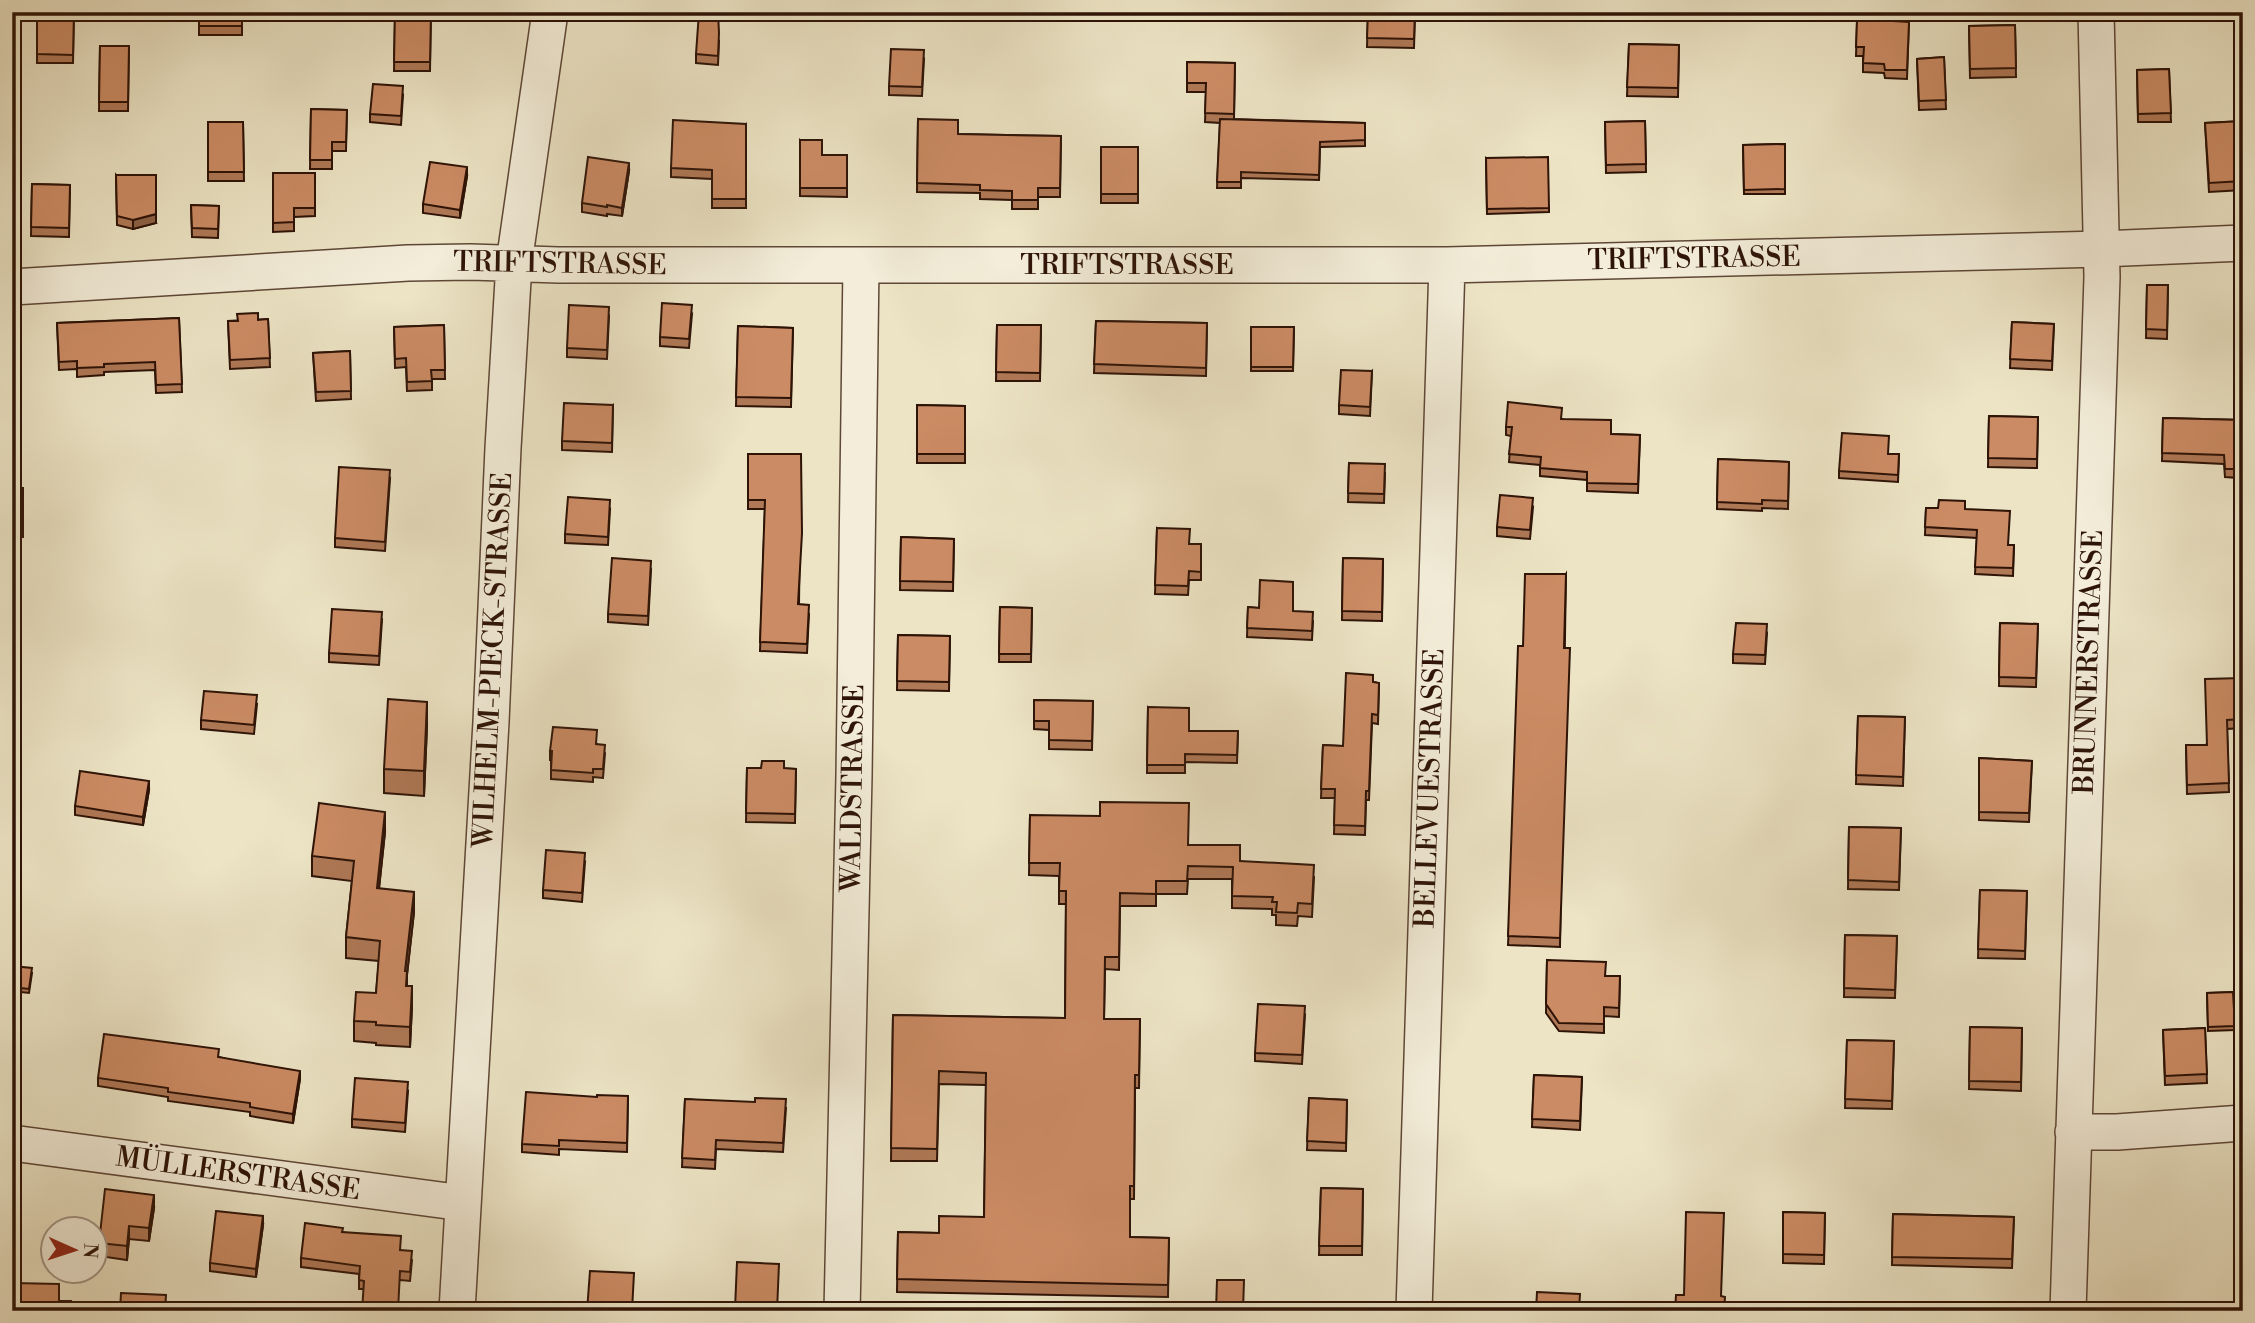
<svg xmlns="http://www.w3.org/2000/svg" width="2255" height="1323" font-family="'Libre Bodoni',serif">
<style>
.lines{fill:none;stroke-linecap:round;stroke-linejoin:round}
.minor-casing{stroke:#5e4736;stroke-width:38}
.minor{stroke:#f3edd9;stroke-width:35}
.wall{fill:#af7856;stroke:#2e1307;stroke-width:2}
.shaded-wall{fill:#8e6146;stroke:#2e1307;stroke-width:2}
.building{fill:#cb8b64;stroke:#2e1307;stroke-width:2}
.labels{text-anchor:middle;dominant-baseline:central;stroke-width:5;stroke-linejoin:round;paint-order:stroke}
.street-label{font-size:28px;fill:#2e1307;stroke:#f3edd9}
</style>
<rect width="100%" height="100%" fill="#ece4c5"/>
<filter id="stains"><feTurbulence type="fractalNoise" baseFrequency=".00286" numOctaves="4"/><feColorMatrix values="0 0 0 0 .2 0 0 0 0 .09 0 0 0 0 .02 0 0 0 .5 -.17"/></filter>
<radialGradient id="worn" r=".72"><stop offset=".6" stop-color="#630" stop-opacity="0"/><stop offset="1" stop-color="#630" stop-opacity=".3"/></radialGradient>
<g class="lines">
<defs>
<path id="minor" d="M12,287L408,263L470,262L558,265H1447L2101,249L2243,243
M2073,1132H2117L2243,1123
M12,1143L463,1203
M457,1311L491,722L503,448L514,263L550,12
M842,1311L854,776L861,265
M1414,1311L1447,265
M2068,1311L2102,277L2096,12"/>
</defs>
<use href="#minor" class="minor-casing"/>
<use href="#minor" class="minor"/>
</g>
<path class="wall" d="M37,12H74L73,63H37Z
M181,12H242V35H199V15H181Z
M395,12H431L430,71H394Z
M1368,12H1415L1414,48L1367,47Z
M2196,12H2220V18L2197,20Z
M1857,21L1909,22L1907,79L1885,78L1884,73L1863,72V56H1856Z
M2015,25L2016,77L1970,78L1969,26Z
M719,41L718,65L696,63V54Z
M1629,44L1679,45L1678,97L1627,96Z
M100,46H129L128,111H99Z
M1944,57L1946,109L1919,110L1917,59Z
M924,59L922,96L889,95V86Z
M1187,62L1235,63L1234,119L1365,123V146L1320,147L1319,180L1241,178V188H1217L1220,123L1205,122L1206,92H1187Z
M2169,69L2171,122H2138L2137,70Z
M403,95L401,125L370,122V114Z
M311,109L347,110L346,151H332V169H310Z
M918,119L958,134L1061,136L1060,197H1038V209H1012V200L980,199V193L917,192Z
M1645,121L1646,172L1606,173L1605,122Z
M2243,121V190L2209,192L2205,123Z
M208,122H243L244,181H208Z
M746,124V208H712V179L671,177V168Z
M800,140L822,155H847V197L800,196Z
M1785,144V194H1744L1743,145Z
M1101,147H1138V203H1101Z
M1486,158L1549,208V212L1487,214Z
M629,171L622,216L607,214V216L582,212V203Z
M273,173H315V216L294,217V231L273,232Z
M116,175L156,223L133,229L117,225Z
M467,176L460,218L423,213V204Z
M32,184L70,185L69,237L31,236Z
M191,205L219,206L218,238L192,237Z
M2147,285H2168L2167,339L2146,338Z
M692,314L689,348L660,346V337Z
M609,316L607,359L567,357V348Z
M179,318L182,392L156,393L155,370L104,372V375L77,377V369L59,370L57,323Z
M268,319L270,367L230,369L228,321Z
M1096,321L1207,323L1206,376L1094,373Z
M2012,322L2054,324L2052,370L2010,368Z
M444,325L445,379H432V390L407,391L406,367L395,368L394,327Z
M997,325H1041L1040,381H996Z
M738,326L793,328L791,407L736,406Z
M1251,327H1294L1293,371H1251Z
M350,351L351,399L316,401L313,353Z
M1372,371L1370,416L1339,414V405Z
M613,405L612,452L562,450V441Z
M917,405L965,406V463H917Z
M1989,416L2038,417L2037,468L1988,467Z
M2163,418L2243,420V552L2237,551L2238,478L2225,477L2224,464L2162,461Z
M1562,419L1611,434L1640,435L1638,493L1587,491V480L1540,476V465L1509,462L1511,436L1506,435V427Z
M748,454H801L799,604L809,614L807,653L760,651L765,509H748Z
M1888,454H1899L1898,482L1839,478V471Z
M1718,459L1789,462L1788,509L1762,508V511L1717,509Z
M1349,463L1385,473L1384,503L1348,502Z
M390,479L385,551L335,547V538Z
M12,488H23V537H12Z
M1533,507L1530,539L1497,536V527Z
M1926,508L1965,509L2009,545H2014L2013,576L1975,574L1977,538L1925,535Z
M610,509L608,545L565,543V534Z
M1157,528L1189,544H1201V580H1189L1188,595L1155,594Z
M901,537L954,539L953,591L900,590Z
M1343,558L1383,559L1382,621L1342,620Z
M651,570L648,625L608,622V614Z
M1566,574L1560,947L1508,945L1523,646Z
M1000,607L1032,608L1031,662H999Z
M1248,607L1293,611L1313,621L1312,640L1247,637Z
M382,620L379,665L329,662V653Z
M2000,623L2038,624L2036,687L1999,686Z
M1767,633L1765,664L1733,663V654Z
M898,635L950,636L949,691L897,690Z
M2243,678V728L2227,729L2229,792L2187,794L2186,745H2206Z
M1373,682L1379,683L1378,724L1372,723L1369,800H1366L1365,835L1334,834L1335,798H1321L1323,745L1343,746Z
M1034,700L1093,701L1092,750L1049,749V730L1034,729Z
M257,704L254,734L201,729V720Z
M1148,707L1189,731H1238L1237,763L1185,762V773H1147Z
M1858,716L1905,717L1903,786L1856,784Z
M427,726L424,796L384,793V769Z
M597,744L605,753L603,778L593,777V782L551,779V760H550V751Z
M1979,758L2032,761L2029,822L1979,820Z
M747,768L796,769L795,823L746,822Z
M149,790L143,825L75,815V806Z
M1030,815L1188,845L1240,861L1314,877L1312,917L1298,916L1297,926L1276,925V915H1272V909L1232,908V879H1188L1187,894H1156V906H1120L1119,970L1105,969L1104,1019H1140L1139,1088H1135L1134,1199H1130V1237L1169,1238L1168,1297L897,1292L898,1232L939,1233L984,1217L986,1085L939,1084L937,1161H891L893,1015L1065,1018L1066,904H1059V876L1029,875Z
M1849,827L1901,828L1899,890L1848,889Z
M385,832L379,888L414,912L407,975V986L412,1006L410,1047L376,1045V1043L354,1041V1021L376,993L379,961L346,958V937L352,881L312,876V856Z
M585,862L582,902L543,898V890Z
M1980,890L2027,891L2025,959L1978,958Z
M1845,935L1897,936L1895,998L1844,997Z
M1547,960L1606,976H1620L1619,1017L1604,1016V1033L1559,1031L1546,1013Z
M12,966L32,973L29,993L12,991Z
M2233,992L2235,1030L2208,1031L2207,993Z
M1305,1015L1302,1064L1255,1061V1053Z
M1970,1027L2022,1028L2021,1091L1969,1089Z
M2205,1028L2207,1083L2165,1085L2163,1030Z
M1847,1040L1894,1041L1892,1109L1845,1108Z
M219,1057L300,1079L293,1123L250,1116V1112L168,1101V1097L98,1086V1078Z
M1534,1075L1582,1077L1580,1130L1532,1127Z
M408,1091L405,1132L352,1127V1119Z
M628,1096L627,1152L559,1149V1155L522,1152V1144L597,1097Z
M1309,1098L1347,1100L1346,1151L1307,1150Z
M685,1099L786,1108L783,1152L716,1149L715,1169L682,1167Z
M1321,1188L1363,1189L1362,1255H1319Z
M154,1208L149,1241L129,1239L127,1260L99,1256V1243Z
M1783,1212L1825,1213L1824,1264L1783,1263Z
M1893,1214L2014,1217L2012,1268L1892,1265Z
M263,1225L256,1277L210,1271V1263Z
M343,1232L401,1250L412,1260L410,1281L400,1280L363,1289H359V1274L301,1267V1258Z
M735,1309L777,1311H735Z"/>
<path class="shaded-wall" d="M629,163V171L622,216V208Z
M467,167V176L460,218V210Z
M156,214V223L133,229V220Z
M427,702V726L424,796V771Z
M149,781V790L143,825V817Z
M385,812V832L377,908V888Z
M414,892V912L407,975L406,1006L405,971Z
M412,986V1006L410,1047V1027Z
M300,1071V1079L293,1123V1114Z
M154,1195V1208L149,1241V1228Z
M263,1216V1225L256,1277V1269Z
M129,1226V1239L127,1260V1246Z"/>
<path class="building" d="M37,12H74L73,55L37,54Z
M199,12H242V26H199Z
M395,12H431L430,62H394Z
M699,12H718L719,33L718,56L696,54Z
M1368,12H1415L1414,39L1367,38Z
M1874,12H1895L1894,21L1909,22L1907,70H1885L1884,64L1863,63L1864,47H1856L1857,21H1874Z
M2015,25L2016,68L1970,69L1969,26Z
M1629,44L1679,45L1678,88L1627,87Z
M100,46H129L128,102H99Z
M891,49L924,50L922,87L889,86Z
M1944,57L1946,100L1919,101L1917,59Z
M1187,62L1235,63L1234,114L1205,113L1206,83H1187Z
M2169,69L2171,113L2138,114L2137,70Z
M373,84L403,86L401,116L370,114Z
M311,109L347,110L346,142H332V160H310Z
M918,119L958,120V134L1061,136L1060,188H1038V200H1012V191L980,190V185L917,183Z
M1220,119L1365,123V140L1320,142L1319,175L1241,172V182H1217Z
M673,120L746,124V199H712V170L671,168Z
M1645,121L1646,164L1606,165L1605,122Z
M2243,121V181L2209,183L2205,123Z
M208,122H243L244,172H208Z
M800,140H822V155H847V188H800Z
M1785,144V189L1744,190L1743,145Z
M1101,147H1138V194H1101Z
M588,157L629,163L622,208L607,205V207L582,203Z
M1548,157L1549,208L1487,209L1486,158Z
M430,162L467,167L460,210L423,204Z
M273,173H315V208H294V222L273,223Z
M116,175H156V214L133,220L117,216Z
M32,184L70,185L69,228L31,227Z
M191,205L219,206L218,229L192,228Z
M2147,285H2168L2167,330L2146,329Z
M662,303L692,305L689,339L660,337Z
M569,305L609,307L607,350L567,348Z
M258,313V320L268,319L270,358L230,360L228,321H238L237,314Z
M179,318L182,384L156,385L155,362L104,364V367L77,368V361L59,362L57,323Z
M1096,321L1207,323L1206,368L1094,364Z
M2012,322L2054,324L2052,361L2010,359Z
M444,325L445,370H431L432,381L407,382L406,358L395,359L394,327Z
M997,325H1041L1040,373L996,372Z
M738,326L793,328L791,398L736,397Z
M1251,327H1294L1293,367H1251Z
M350,351L351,391L316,392L313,353Z
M1341,370L1372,371L1370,407L1339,405Z
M1508,402L1562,408L1561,419L1611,420V434L1640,435L1638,484L1587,483V472L1540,468L1541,457L1509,454L1512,427H1506Z
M564,403L613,405L612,443L562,441Z
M917,405L965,406V454H917Z
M1989,416L2038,417L2037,459L1988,458Z
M2163,418L2243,420V543H2237L2239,469H2225L2224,455L2162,453Z
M1842,433L1889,436L1888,454H1899L1898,475L1839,471Z
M748,454H801L802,533L798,604L809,605L807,644L760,642L765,500H748Z
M1718,459L1789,462L1788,501L1762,500V504L1717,502Z
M1349,463L1385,464L1384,494L1348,493Z
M339,467L390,470L385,542L335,538Z
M12,488H23V528H12Z
M1500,495L1533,498L1530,530L1497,527Z
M568,497L610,500L608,537L565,534Z
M1939,500L1965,501V509L2010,511L2008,545H2014L2013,568L1975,567L1977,530L1925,527L1926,508H1938Z
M1157,528L1190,529L1189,544H1201V572L1189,571L1188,586L1155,585Z
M901,537L954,539L953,582L900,581Z
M612,558L651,561L648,616L608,614Z
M1343,558L1383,559L1382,612L1342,611Z
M1525,574H1566L1564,648H1570L1560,938L1508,936L1518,646H1523Z
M1260,580L1293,582V611L1313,612L1312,631L1247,628L1248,607L1259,608Z
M1000,607L1032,608L1031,654H999Z
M332,609L382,612L379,656L329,653Z
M1736,623L1767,624L1765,655L1733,654Z
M2000,623L2038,624L2036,678L1999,677Z
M898,635L950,636L949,682L897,681Z
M1346,673L1373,675V682L1379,683L1378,715L1372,714L1369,791H1366L1365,826L1334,825L1335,789H1321L1323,745L1343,746Z
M2243,678V719L2227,720L2229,783L2187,785L2186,745H2207L2205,679Z
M204,691L257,695L254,725L201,720Z
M388,699L427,702L424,771L384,769Z
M1034,700L1093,701L1092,741L1049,740V721H1034Z
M1148,707L1189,708V731H1238L1237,755L1185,754V765H1147Z
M1858,716L1905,717L1903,777L1856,775Z
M553,727L597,730L596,744L605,745L603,769H593V773L551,770L552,751H550Z
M1979,758L2032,761L2029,813L1979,812Z
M762,761H784V768L796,769L795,814L746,813L747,768H761Z
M80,771L149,781L143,817L75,806Z
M1100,802L1189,803L1188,845H1240V861L1314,865L1312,904L1298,903L1297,913L1276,912L1277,902H1272L1273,897L1232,896L1233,867L1188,866L1187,881H1156V894L1120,893L1119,957H1105L1104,1019H1140L1139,1075H1135L1134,1186H1130V1237L1169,1238L1168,1285L897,1279L898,1232L939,1233V1216L984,1217L986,1073L939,1071L937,1149L891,1148L893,1015L1065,1018L1066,891H1059L1060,863H1029L1030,815L1100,816Z
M319,803L385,812L377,888L414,892L405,971H407L406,986H412L410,1027L376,1025V1022L354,1021L356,992L376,993L380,941L346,937L354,861L312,856Z
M1849,827L1901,828L1899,882L1848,880Z
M546,850L585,853L582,893L543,890Z
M1980,890L2027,891L2025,951L1978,949Z
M1845,935L1897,936L1895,990L1844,988Z
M1547,960L1606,962L1605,976H1620L1619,1008L1604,1007V1024L1559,1023L1546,1004Z
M12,966L32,968L29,989L12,987Z
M2233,992L2235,1026L2208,1027L2207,993Z
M1258,1004L1305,1006L1302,1055L1255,1053Z
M1970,1027L2022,1028L2021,1082L1969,1081Z
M2205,1028L2207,1074L2165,1076L2163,1030Z
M104,1034L219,1049L218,1057L300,1071L293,1114L250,1107V1103L168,1092V1088L98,1078Z
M1847,1040L1894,1041L1892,1101L1845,1099Z
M1534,1075L1582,1077L1580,1121L1532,1119Z
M355,1078L408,1082L405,1123L352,1119Z
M526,1092L597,1097V1095L628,1096L627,1143L559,1140V1146L522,1144Z
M755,1098L786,1099L783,1143L716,1140L715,1160L682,1158L685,1099L755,1102Z
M1309,1098L1347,1100L1346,1143L1307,1141Z
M1321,1188L1363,1189L1362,1246H1319Z
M105,1189L154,1195L149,1228L129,1226L127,1246L99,1243Z
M216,1211L263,1216L256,1269L210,1263Z
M1686,1212L1724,1213L1721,1296L1725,1297L1724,1311H1675L1676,1295H1684Z
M1783,1212L1825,1213L1824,1255L1783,1254Z
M1893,1214L2014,1217L2012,1259L1892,1257Z
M305,1223L343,1228L342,1232L401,1236L400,1250L412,1251L410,1272L400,1271L398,1311H362L364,1281L359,1280L360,1266L301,1258Z
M737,1262L779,1264L777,1311L735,1309Z
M590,1271L634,1273L632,1311H587Z
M1217,1280H1244L1243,1311H1216Z
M13,1283L59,1284V1301H71L70,1311H12Z
M1537,1292L1580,1294L1579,1311H1536Z
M121,1293L166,1295L165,1311H120Z"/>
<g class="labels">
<g class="street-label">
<text transform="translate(1694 259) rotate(-1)">TRIFTSTRASSE</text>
<text transform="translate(560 264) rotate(1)">TRIFTSTRASSE</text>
<text x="1127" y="265">TRIFTSTRASSE</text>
<text transform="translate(493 660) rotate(-87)">WILHELM-PIECK-STRASSE</text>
<text transform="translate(2089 662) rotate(-88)">BRUNNERSTRASSE</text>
<text transform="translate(853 788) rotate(-89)">WALDSTRASSE</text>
<text transform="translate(1430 788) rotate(-88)">BELLEVUESTRASSE</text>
<text transform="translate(238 1174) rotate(8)">MÜLLERSTRASSE</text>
</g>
</g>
<rect width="2255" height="1323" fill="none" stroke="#ece4c5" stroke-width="42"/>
<rect x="14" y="14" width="2227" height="1295" fill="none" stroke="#2e1307" stroke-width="3.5"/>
<rect x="21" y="21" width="2213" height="1281" fill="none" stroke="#2e1307" stroke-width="2"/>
<g transform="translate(74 1250) rotate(93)"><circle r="33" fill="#f3edd9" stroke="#a49685" stroke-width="2"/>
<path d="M0-5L12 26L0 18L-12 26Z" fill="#8f2418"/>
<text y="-10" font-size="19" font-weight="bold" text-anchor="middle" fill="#2e1307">N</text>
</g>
<rect width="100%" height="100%" filter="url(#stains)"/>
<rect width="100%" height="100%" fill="url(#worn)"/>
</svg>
